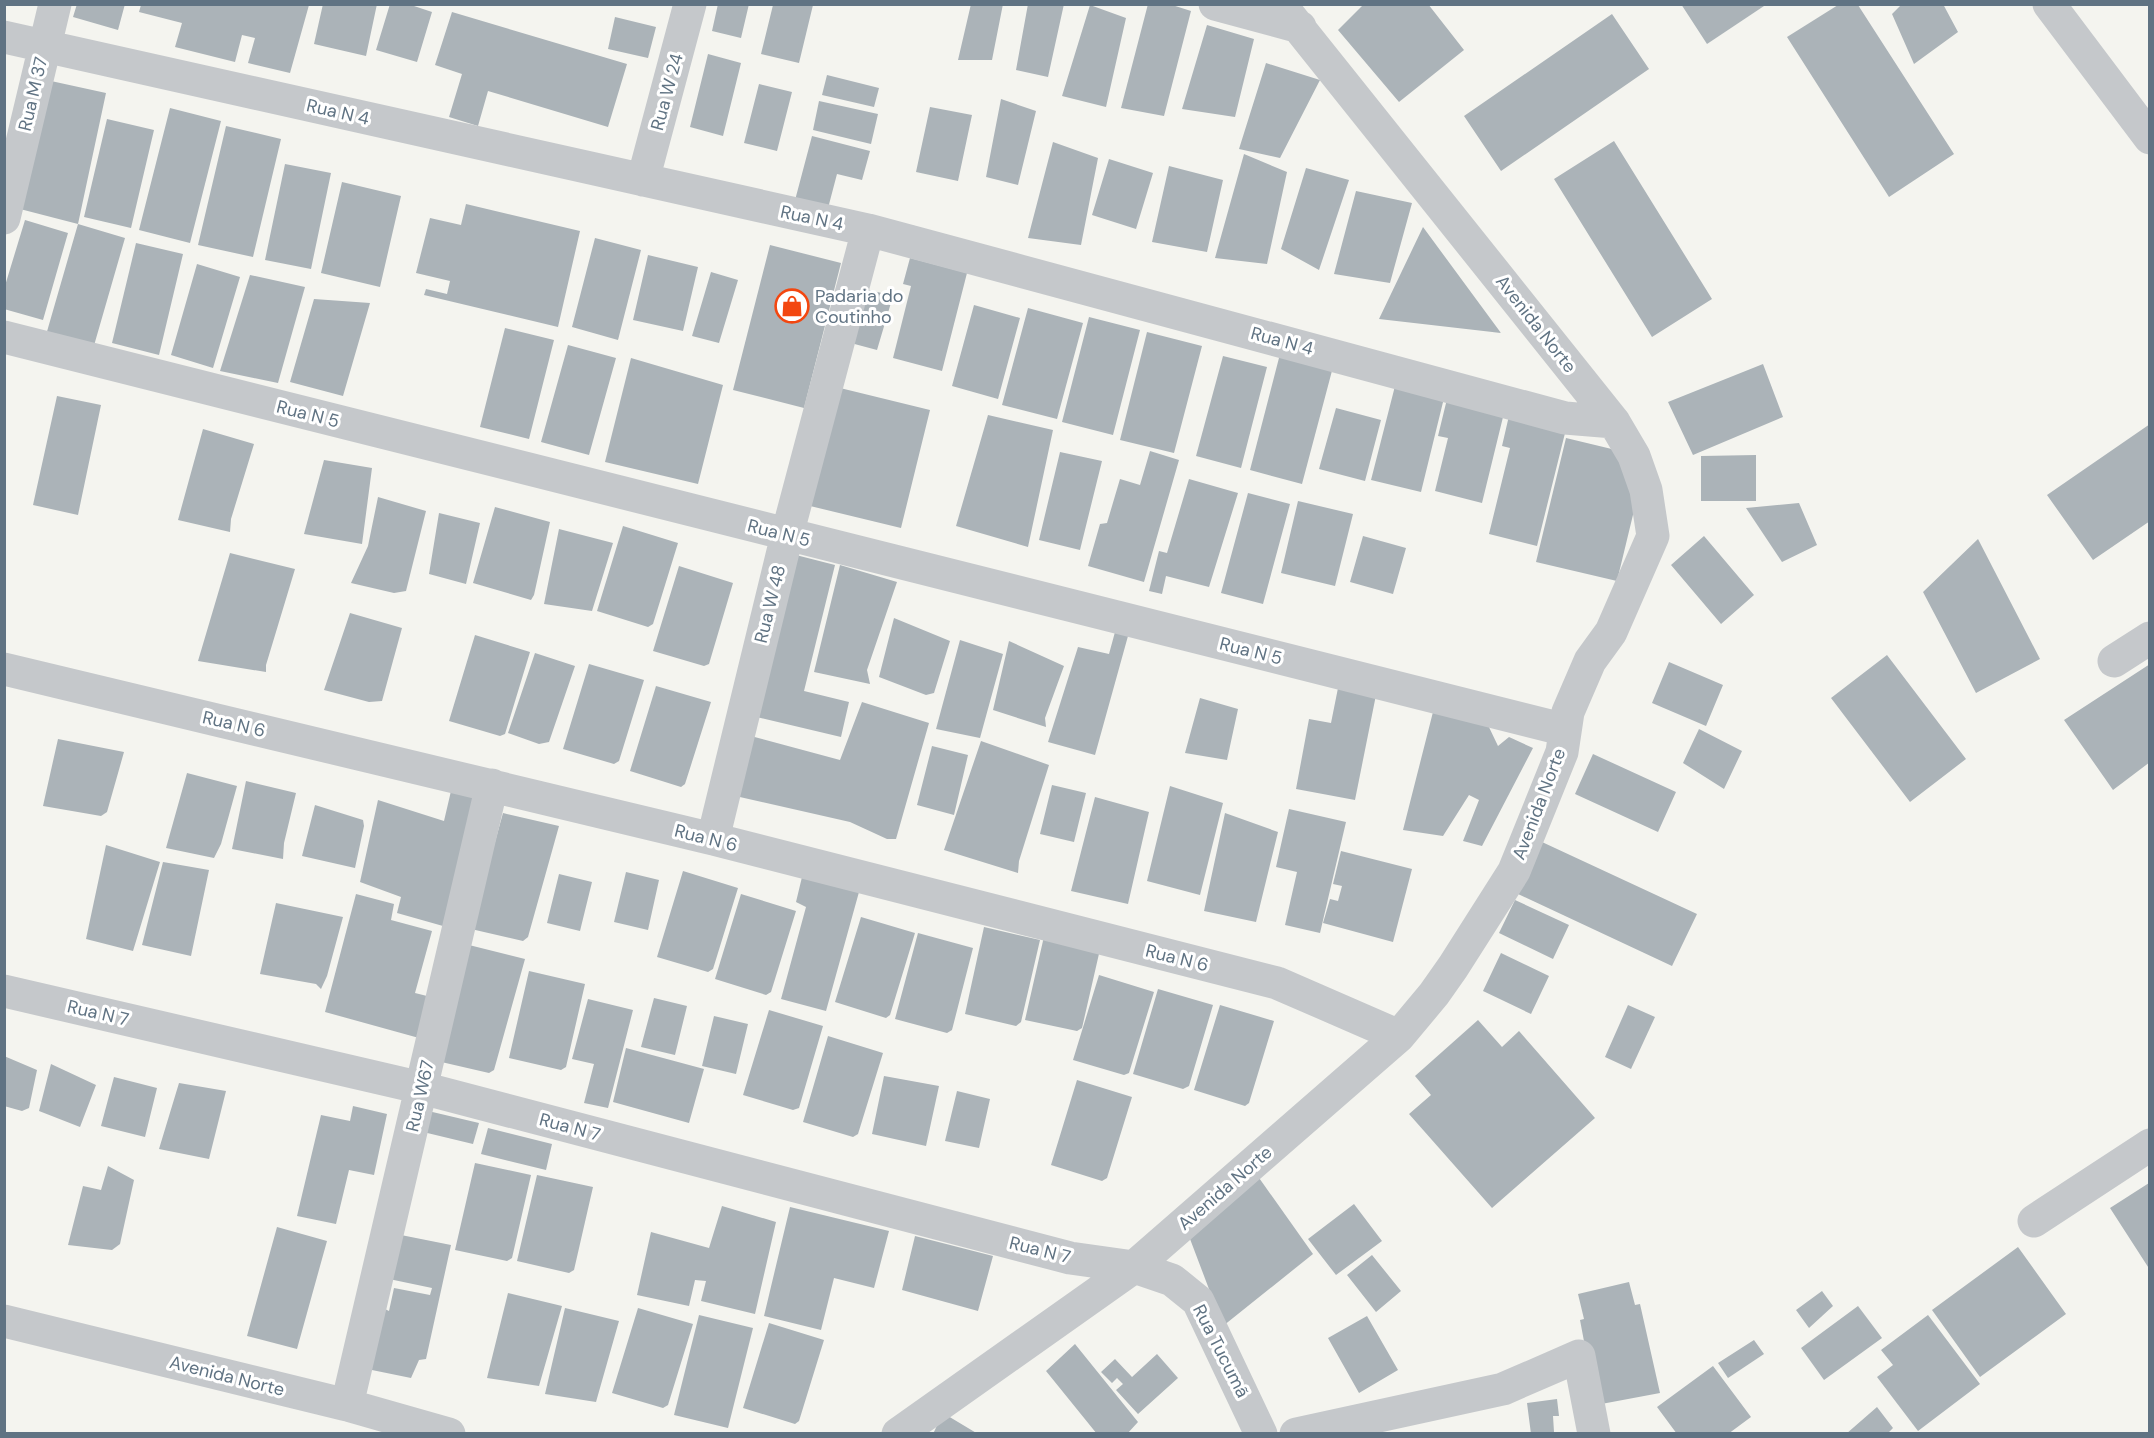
<svg xmlns="http://www.w3.org/2000/svg" width="2154" height="1438" font-family="'DM Sans',sans-serif">
<style>
.building{fill:#abb3b8}
.lines{fill:none;stroke-linecap:round;stroke-linejoin:round}
.minor{stroke:#c5c8cb;stroke-width:33}
.labels{text-anchor:middle;dominant-baseline:central;stroke-width:6;stroke-linejoin:round;paint-order:stroke}
.street-label{font-size:18px;fill:#607383;stroke:#fff}
.poi-label{font-size:18px;fill:#607383;stroke:#fff;text-anchor:start}
</style>
<rect width="100%" height="100%" fill="#f4f4ef"/>
<path class="building" d="M77,4H125L118,30L73,17Z
M323,4H377L366,56L314,44Z
M390,4H408L432,12L417,62L376,50Z
M718,4H749L741,38L712,31Z
M971,4H1003L992,60H958Z
M1028,4H1064L1048,77L1016,70Z
M1148,4H1169L1191,11L1164,116L1121,108Z
M1364,4H1428L1464,50L1399,102L1338,30Z
M1681,4H1767L1707,44Z
M1902,4H1943L1958,32L1914,64L1892,14Z
M141,5H309L290,73L248,63L255,38L242,35L235,62L175,47L182,23L139,12Z
M773,5H813L799,63L761,54Z
M1090,5L1126,18L1106,107L1062,96Z
M1838,5H1858L1954,154L1889,197L1787,37Z
M452,12L627,64L608,127L488,91L478,126L449,117L462,74L435,65Z
M1612,14L1649,69L1501,171L1464,116Z
M615,17L656,27L648,58L608,49Z
M1207,25L1254,39L1235,117L1182,109Z
M708,54L741,63L723,136L690,127Z
M1266,63L1320,80L1280,158L1239,149Z
M827,75L879,88L874,107L822,95Z
M51,81L106,93L78,224L20,209Z
M759,84L792,92L777,151L744,143Z
M1001,99L1036,111L1018,185L986,177Z
M819,101L878,114L871,144L813,130Z
M930,107L972,115L958,181L916,172Z
M170,108L221,121L190,243L139,230Z
M107,119L154,130L131,228L84,217Z
M226,126L281,139L253,257L198,245Z
M812,136L870,151L862,180L837,174L827,212L794,204Z
M1614,141L1712,299L1652,337L1554,179Z
M1053,142L1098,158L1081,245L1028,238Z
M1244,154L1287,172L1267,264L1215,258Z
M1109,159L1153,173L1136,229L1092,215Z
M285,164L331,173L311,269L265,260Z
M1169,166L1223,180L1207,252L1152,242Z
M1306,168L1349,180L1319,270L1281,249Z
M342,182L401,196L380,287L321,273Z
M1356,191L1412,203L1390,283L1334,274Z
M466,204L580,231L558,327L424,295L426,289L447,294L450,281L416,273L430,218L461,225Z
M25,220L68,233L43,320L4,309V289Z
M78,224L125,238L93,349L46,335Z
M1423,227L1501,333L1379,319Z
M595,238L641,250L618,340L572,327Z
M136,243L183,254L159,355L112,343Z
M770,245L841,263L804,408L733,390Z
M648,255L698,267L683,331L633,320Z
M910,258L967,273L942,371L893,358L911,286L903,284Z
M197,264L240,277L213,368L171,355Z
M711,272L738,280L719,343L692,336Z
M250,275L305,287L278,383L220,371Z
M862,288L893,296L877,350L847,342Z
M314,299L370,303L343,396L290,382Z
M974,305L1020,318L998,399L952,386Z
M1028,308L1083,323L1057,419L1002,405Z
M1089,317L1140,330L1113,435L1062,422Z
M505,328L554,340L529,439L480,427Z
M1147,332L1202,346L1174,453L1120,440Z
M568,345L616,358L589,455L541,442Z
M1280,354L1333,367L1302,484L1250,470Z
M1223,356L1267,367L1241,468L1196,456Z
M631,358L723,385L698,484L605,462Z
M1763,364L1783,417L1693,455L1668,402Z
M1395,386L1444,398L1421,492L1371,480Z
M836,387L930,410L901,528L806,505Z
M57,396L101,405L78,515L33,505Z
M1447,399L1504,413L1482,503L1435,491L1448,438L1438,436Z
M1511,407L1568,421L1537,546L1489,534L1510,448L1502,446Z
M1336,408L1381,420L1365,481L1319,469Z
M988,415L1053,430L1028,547L956,526Z
M2150,424V521L2093,560L2047,495Z
M203,429L254,444L231,519L230,532L178,520Z
M1566,438L1620,451L1639,490L1617,581L1536,562Z
M1150,451L1179,460L1144,582L1088,566L1100,524L1107,523L1120,479L1140,485Z
M1060,452L1102,461L1080,550L1039,540Z
M1756,455V501H1701V456Z
M324,460L372,468L362,544L304,534Z
M1189,479L1238,493L1209,587L1166,576L1162,594L1149,591L1159,551L1167,553Z
M1248,493L1290,504L1263,604L1221,593Z
M378,497L426,511L406,591L394,593L351,583L368,546Z
M1298,501L1353,514L1335,586L1281,573Z
M1799,503L1817,545L1782,562L1746,508Z
M495,507L550,522L534,595L531,600L473,583Z
M439,513L480,523L466,584L429,574Z
M623,526L678,543L653,624L648,627L597,611Z
M559,529L613,543L592,611L544,604Z
M1363,536L1406,548L1393,594L1350,582Z
M1704,536L1754,595L1721,624L1671,565Z
M1978,539L2040,659L1976,693L1923,592Z
M230,553L295,569L266,665V672L198,661Z
M792,554L835,565L804,691L849,702L841,737L752,716Z
M840,565L897,582L867,670L870,684L814,672Z
M679,566L733,583L709,664L704,666L653,651Z
M350,613L402,628L382,701L369,702L324,690Z
M894,618L950,641L934,693L926,695L879,677Z
M1115,632L1128,636L1095,755L1048,742L1078,647L1109,654Z
M475,635L530,652L505,734L500,736L449,721Z
M960,640L1003,654L980,738L936,729Z
M1009,641L1064,666L1045,718L1046,727L993,710Z
M535,653L575,666L549,742L539,744L508,733Z
M1887,655L1966,759L1910,802L1831,698Z
M1669,662L1723,685L1706,726L1652,703Z
M589,664L644,680L619,761L614,764L563,749Z
M2150,664V762L2113,790L2064,720Z
M656,686L711,702L685,784L681,787L630,771Z
M1338,688L1376,695L1355,800L1296,789L1309,719L1331,723Z
M1200,698L1238,709L1227,760L1185,753Z
M862,702L929,723L896,839H887L850,822L731,795L747,735L840,760Z
M1433,712L1487,723L1498,746L1509,737L1533,748L1482,846L1463,841L1479,800L1469,795L1443,836L1403,830Z
M1699,729L1742,751L1724,789L1683,763Z
M58,739L124,752L107,812L101,816L43,806Z
M981,741L1049,765L1019,861L1018,873L944,850Z
M932,746L968,755L954,815L917,805Z
M1593,754L1676,792L1658,832L1575,794Z
M187,773L237,786L221,844L214,858L166,848Z
M246,781L296,793L284,843L283,859L232,849Z
M1052,785L1086,793L1074,842L1040,834Z
M1170,786L1223,803L1200,895L1147,881Z
M451,791L476,796L443,926L397,913L401,897L360,882L378,800L444,821Z
M1095,797L1149,812L1128,904L1071,891Z
M315,805L363,820L364,826L355,868L302,856Z
M1289,809L1346,822L1320,933L1285,925L1297,872L1276,867Z
M503,813L559,826L528,937L523,941L471,929Z
M1225,813L1278,832L1256,922L1204,911Z
M1542,842L1697,914L1672,966L1518,894Z
M106,845L160,862L133,951L86,939Z
M1341,851L1412,869L1393,942L1323,923L1330,899L1338,901L1342,886L1333,884Z
M163,862L209,870L191,956L142,945Z
M683,871L738,888L713,969L708,972L657,957Z
M626,872L659,880L648,930L614,922Z
M559,874L592,882L580,931L547,923Z
M802,877L859,892L826,1011L781,999L806,907L796,902Z
M356,894L394,904L391,920L432,931L415,993L431,997L419,1038L325,1012Z
M741,894L796,911L771,992L766,995L715,979Z
M1515,900L1569,925L1553,959L1499,933Z
M276,903L343,917L327,976L321,989L316,984L260,974Z
M861,917L915,933L890,1015L886,1018L835,1002Z
M984,927L1040,940L1021,1022L1016,1026L965,1014Z
M1045,932L1101,945L1082,1028L1077,1031L1025,1020Z
M918,933L973,948L952,1030L947,1033L895,1019Z
M469,945L525,959L494,1070L489,1073L437,1061Z
M1501,953L1549,976L1531,1014L1483,991Z
M529,971L585,984L566,1067L561,1070L509,1058Z
M1099,975L1154,992L1129,1073L1124,1075L1073,1060Z
M1158,989L1213,1005L1189,1086L1183,1089L1133,1074Z
M654,998L687,1006L675,1055L641,1047Z
M588,999L633,1010L608,1108L584,1103L594,1064L572,1059Z
M1220,1005L1274,1021L1249,1103L1245,1106L1194,1090Z
M1628,1005L1655,1017L1631,1069L1605,1057Z
M769,1010L823,1026L799,1108L793,1110L743,1095Z
M714,1016L748,1024L736,1074L702,1066Z
M1478,1020L1502,1047L1519,1031L1595,1118L1492,1208L1409,1114L1431,1095L1415,1076Z
M828,1036L883,1053L858,1134L853,1137L803,1122Z
M626,1048L704,1069L689,1123L613,1102Z
M4,1056L37,1070L29,1108L22,1111L4,1106Z
M51,1064L96,1085L80,1127L39,1111Z
M884,1076L939,1086L926,1146L872,1134Z
M114,1077L157,1088L145,1137L101,1126Z
M1077,1080L1132,1097L1107,1178L1102,1181L1051,1165Z
M179,1083L226,1091L209,1159L159,1149Z
M957,1091L990,1099L979,1148L945,1141Z
M353,1106L387,1114L374,1175L349,1170L336,1224L297,1216L321,1115L350,1121Z
M424,1110L479,1123L473,1144L419,1131Z
M488,1128L552,1144L546,1170L481,1154Z
M475,1163L531,1175L512,1258L507,1261L455,1250Z
M108,1166L134,1180L120,1244L112,1250L68,1245L83,1186L101,1190Z
M537,1175L593,1187L574,1270L569,1273L517,1261Z
M1257,1175L1313,1254L1223,1326L1187,1231Z
M2149,1183L2150,1184V1270L2110,1208Z
M1354,1204L1382,1241L1336,1275L1308,1239Z
M722,1206L776,1222L755,1314L701,1301L706,1281L695,1280L689,1306L637,1295L651,1232L709,1248Z
M790,1207L889,1231L874,1288L834,1278L821,1330L764,1316Z
M277,1227L327,1241L297,1349L247,1336Z
M401,1235L451,1245L426,1359L419,1360L411,1378L367,1369L383,1308L389,1311L394,1288L430,1295L432,1288L389,1279Z
M915,1236L993,1256L978,1311L902,1290Z
M2018,1247L2066,1314L1980,1377L1932,1310Z
M1372,1255L1401,1291L1376,1312L1347,1275Z
M1629,1282L1635,1305L1640,1304L1660,1393L1596,1405L1580,1320L1584,1319L1578,1294Z
M1822,1291L1833,1306L1809,1328L1796,1310Z
M508,1293L562,1306L539,1386L487,1378Z
M1858,1306L1882,1338L1824,1380L1801,1348Z
M565,1308L619,1321L596,1402L545,1394Z
M638,1308L693,1324L668,1405L663,1408L612,1393Z
M699,1315L753,1328L728,1428L674,1415Z
M1928,1315L1980,1384L1918,1431L1877,1377L1893,1365L1881,1350Z
M1367,1316L1398,1370L1359,1393L1328,1338Z
M769,1323L824,1340L799,1421L795,1424L743,1408Z
M1754,1340L1764,1354L1728,1378L1718,1363Z
M1075,1344L1138,1422L1127,1434H1097L1046,1371Z
M1157,1354L1178,1378L1138,1414L1116,1390L1123,1384L1117,1378L1112,1383L1101,1372L1115,1359L1132,1377Z
M1713,1366L1751,1417L1728,1434H1677L1657,1407Z
M1557,1399L1559,1416H1553L1554,1432L1531,1434L1527,1403Z
M1877,1407L1893,1428L1887,1434H1846Z
M943,1413L978,1434H933Z"/>
<g class="lines">
<path class="minor" d="M1215,4L1300,27
M2049,4L2150,138
M4,37L868,230L1565,418L1614,422
M643,180L690,4
M4,218L55,4
M4,337L1554,727
M2114,661L2150,638
M4,669L713,839L1277,983L1399,1036
M713,839L787,535L868,230
M4,991L422,1088L1070,1258L1134,1267L1172,1280L1198,1301L1261,1434
M2034,1221L2150,1145
M4,1321L347,1405L449,1434
M347,1405L492,785
M898,1434L1134,1267L1399,1036L1434,994L1453,967L1514,871L1562,752L1568,712L1590,661L1611,632L1653,536L1646,490L1634,456L1614,422L1280,4
M1296,1434L1503,1389L1579,1356L1594,1434"/>
</g>
<defs>
<symbol id="shop-ring" viewBox="-11 -11 22 22"><circle r="9.5" fill="#fff" stroke="#f34710" stroke-width="1.5"/><path d="M-5-2.5h2.3a2.7 3.5 0 0 1 5.4 0H5L5.5 6h-11ZM-1.5-2.5h3a1.5 2.3 0 0 0-3 0Z" fill="#f34710"/></symbol>
</defs>
<g fill-rule="evenodd">
<use href="#shop-ring" x="773" y="287" width="38" height="38"/>
</g>
<g class="labels">
<g class="street-label">
<text transform="translate(667 92) rotate(-75)">Rua W 24</text>
<text transform="translate(33 94) rotate(-77)">Rua M 37</text>
<text transform="translate(338 112) rotate(13)">Rua N 4</text>
<text transform="translate(812 218) rotate(12)">Rua N 4</text>
<text transform="translate(1536 324) rotate(52)">Avenida Norte</text>
<text transform="translate(1282 341) rotate(15)">Rua N 4</text>
<text transform="translate(308 414) rotate(14)">Rua N 5</text>
<text transform="translate(779 533) rotate(14)">Rua N 5</text>
<text transform="translate(770 604) rotate(-76)">Rua W 48</text>
<text transform="translate(1251 651) rotate(14)">Rua N 5</text>
<text transform="translate(234 724) rotate(13)">Rua N 6</text>
<text transform="translate(1539 804) rotate(-69)">Avenida Norte</text>
<text transform="translate(706 838) rotate(14)">Rua N 6</text>
<text transform="translate(1177 958) rotate(14)">Rua N 6</text>
<text transform="translate(98 1013) rotate(13)">Rua N 7</text>
<text transform="translate(420 1096) rotate(-77)">Rua W67</text>
<text transform="translate(570 1127) rotate(15)">Rua N 7</text>
<text transform="translate(1225 1188) rotate(-41)">Avenida Norte</text>
<text transform="translate(1040 1250) rotate(14)">Rua N 7</text>
<text transform="translate(1221 1351) rotate(63)">Rua Tucumã</text>
<text transform="translate(227 1376) rotate(14)">Avenida Norte</text>
</g>
<g class="poi-label">
<text x="815" y="296">Padaria do<tspan x="815" dy="21">Coutinho</tspan></text>
</g>
</g>
<rect width="2154" height="1438" fill="none" stroke="#607383" stroke-width="12"/>
</svg>
